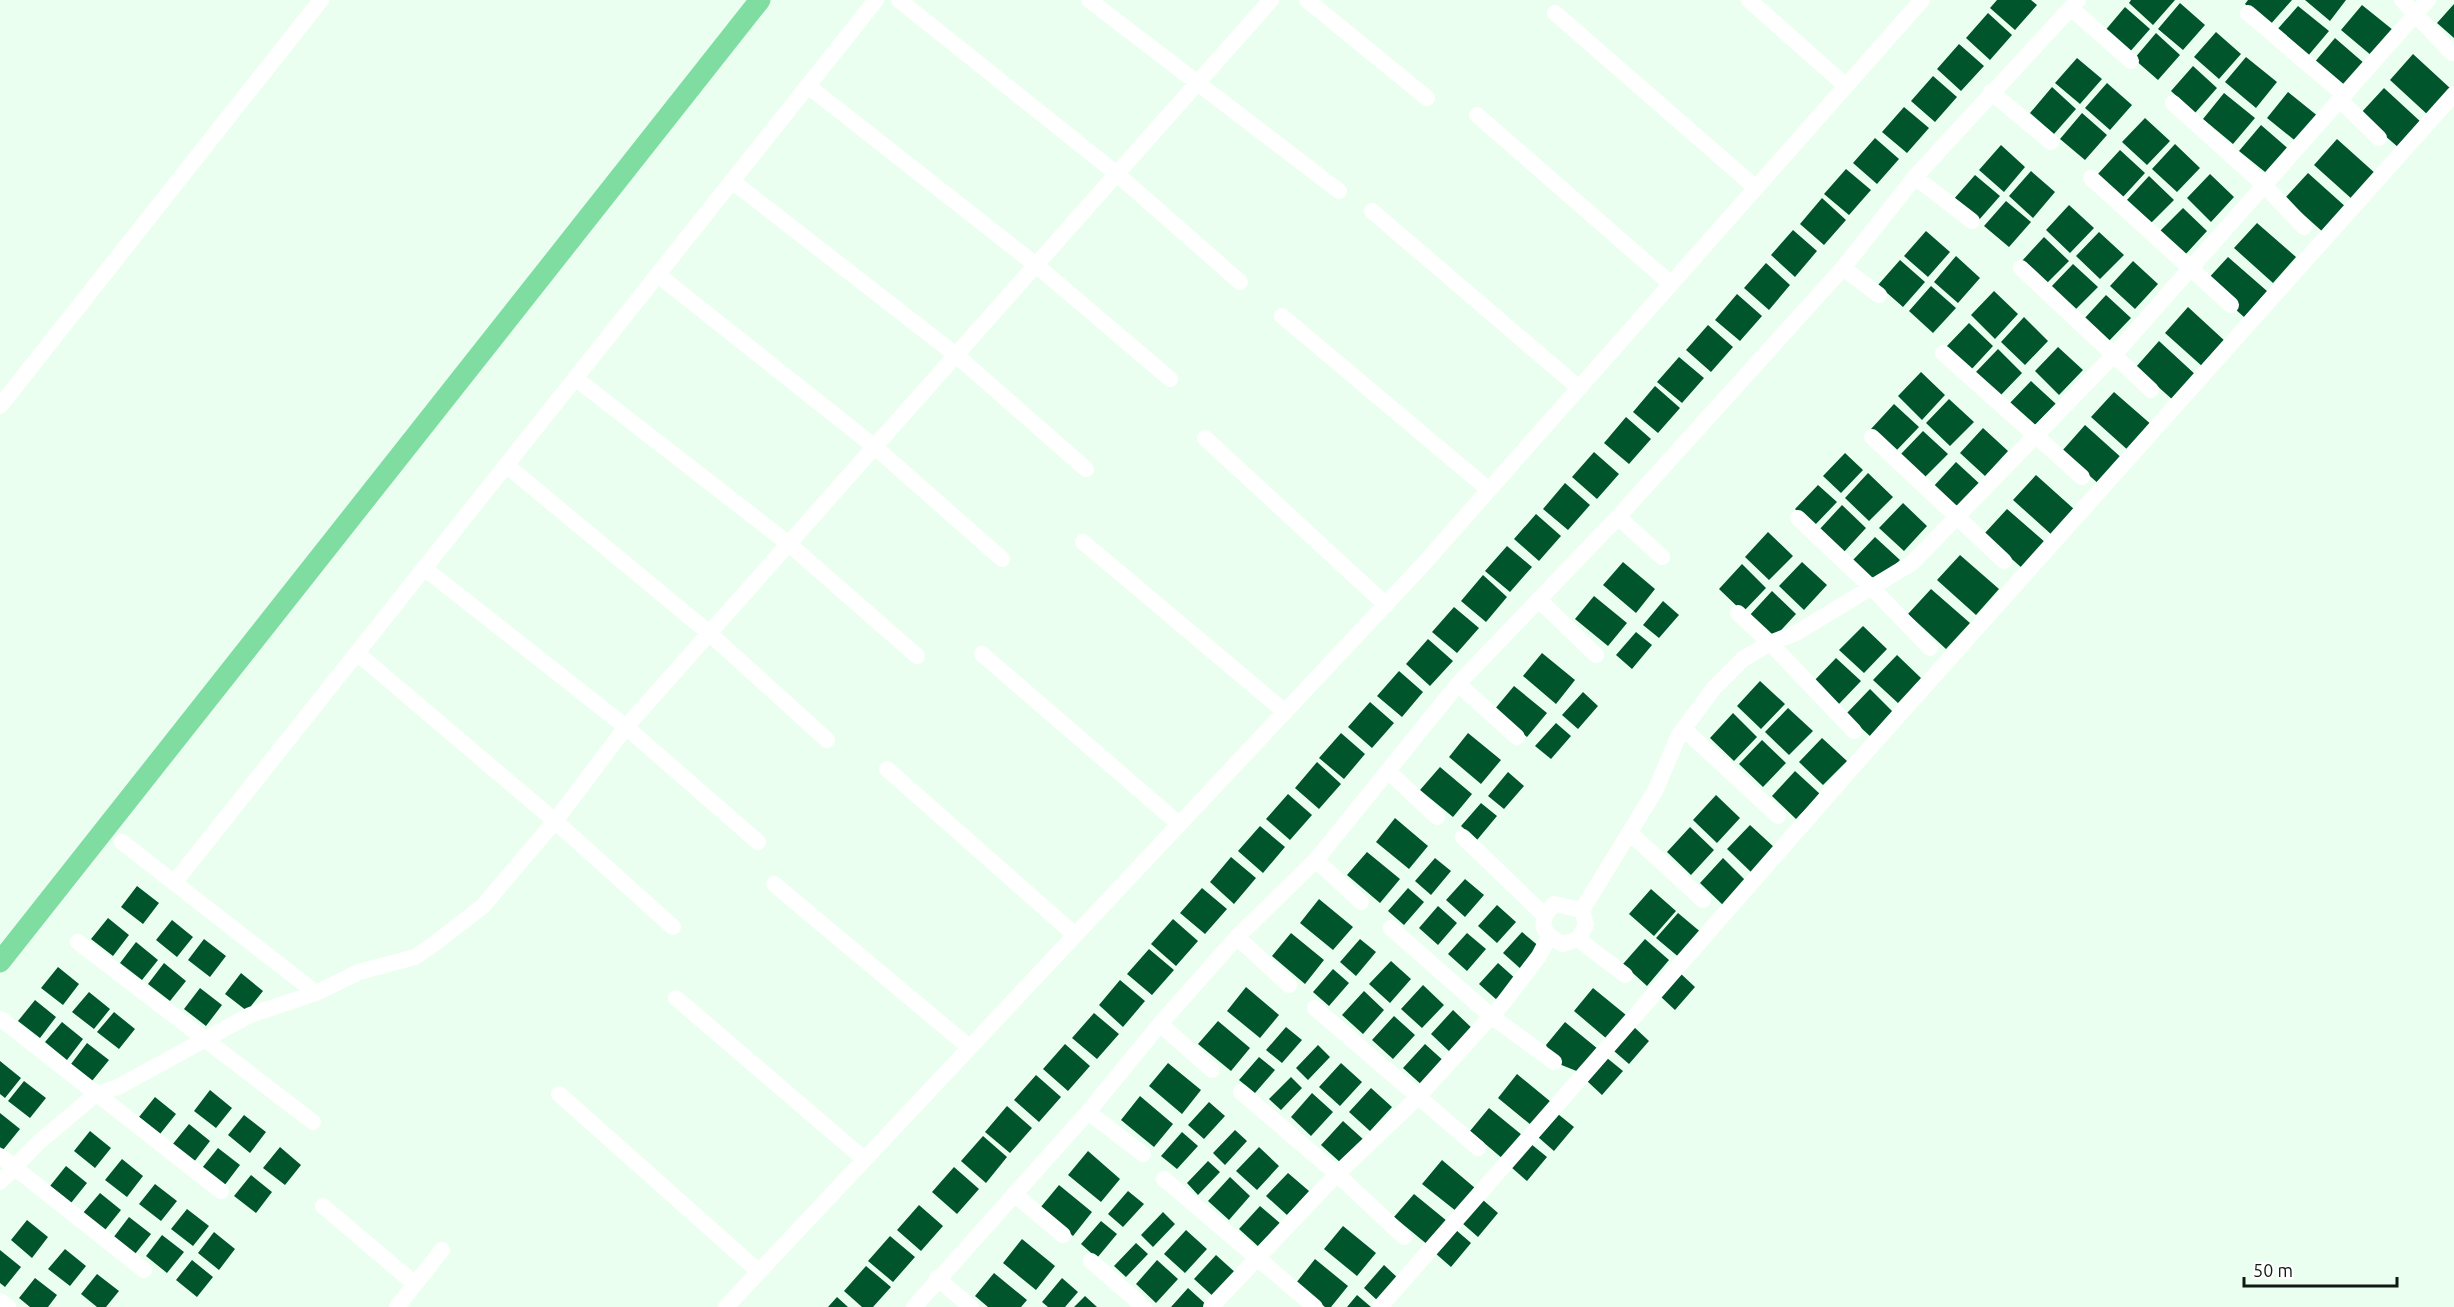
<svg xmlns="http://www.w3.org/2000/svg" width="2454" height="1307" font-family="Ubuntu,sans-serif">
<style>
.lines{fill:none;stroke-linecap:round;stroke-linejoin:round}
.canal{stroke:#7fdda1;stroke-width:21}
.building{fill:#00552c}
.minor{stroke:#fff;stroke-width:16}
</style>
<rect width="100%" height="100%" fill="#eafff0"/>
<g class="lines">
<path class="canal" d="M0,962L760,0"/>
</g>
<path class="building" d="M1997,0H2031L2037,5L2015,30L1990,8Z
M2131,0H2175L2153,25L2129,3Z
M2248,0H2292L2269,26L2245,4Z
M2305,0H2346L2330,21Z
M2180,3L2205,25L2183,50L2158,29Z
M2454,4V38L2437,23Z
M2362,5L2393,30L2372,56L2341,30Z
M2298,6L2329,31L2307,57L2276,31Z
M2125,7L2150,29L2128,54L2103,33Z
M1988,13L2012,35L1990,60L1966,38Z
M2216,32L2241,54L2219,79L2194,57Z
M2156,33L2180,55L2158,80L2134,59Z
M2335,38L2365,64L2344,89L2313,64Z
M1959,44L1984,66L1961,91L1937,69Z
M2413,54L2451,89L2428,115L2390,80Z
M2246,57L2277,82L2256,108L2225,82Z
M2077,58L2102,79L2080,104L2055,83Z
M2193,66L2217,88L2195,113L2171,91Z
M1933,76L1957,97L1935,122L1911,101Z
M2107,83L2132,105L2110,130L2085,108Z
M2052,87L2076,109L2054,134L2030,113Z
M2384,88L2422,123L2399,148L2360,114Z
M2288,92L2319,117L2298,143L2267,118Z
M2224,93L2255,118L2233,144L2203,119Z
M1904,107L1929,128L1907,153L1882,132Z
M2082,113L2107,135L2085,160L2060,139Z
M2145,118L2170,141L2147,165L2122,142Z
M2261,125L2291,151L2270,176L2239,151Z
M1875,138L1899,159L1877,184L1853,163Z
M2337,139L2376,174L2353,200L2314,165Z
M2175,144L2200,168L2177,192L2152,169Z
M2001,145L2025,167L2004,192L1979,170Z
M2120,150L2145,173L2122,198L2097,175Z
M1846,169L1871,190L1849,215L1824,194Z
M2031,171L2055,192L2033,218L2009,196Z
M2308,173L2347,208L2324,233L2285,198Z
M2210,174L2234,197L2211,222L2187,198Z
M1975,175L2000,196L1978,221L1953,200Z
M2149,176L2174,200L2150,224L2126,201Z
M1822,198L1846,220L1824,245L1800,224Z
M2006,201L2031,222L2009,247L1984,226Z
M2069,205L2094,228L2070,253L2046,230Z
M2183,208L2207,231L2184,256L2159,232Z
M2257,223L2296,257L2273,283L2234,248Z
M1793,230L1817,251L1795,277L1771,255Z
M1926,231L1950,252L1928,277L1904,256Z
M2099,232L2124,255L2100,279L2076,256Z
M2044,237L2069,261L2045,285L2021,262Z
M1956,256L1980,278L1958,303L1934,282Z
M2228,257L2267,291L2244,317L2205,282Z
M1900,260L1925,282L1903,307L1878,285Z
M2133,261L2158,284L2135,309L2110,286Z
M1766,263L1790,285L1769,310L1744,288Z
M2073,264L2098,287L2074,311L2050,288Z
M1931,286L1956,308L1933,333L1909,311Z
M1994,291L2018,314L1995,339L1971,315Z
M1737,294L1762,316L1740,341L1715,320Z
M2106,295L2131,318L2107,343L2083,320Z
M2188,307L2226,342L2203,367L2165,333Z
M2024,317L2048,341L2025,365L2001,342Z
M1969,323L1993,346L1970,371L1946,347Z
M1708,325L1733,347L1711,372L1686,350Z
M2159,341L2197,376L2174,401L2136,367Z
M2058,347L2083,370L2059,395L2035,371Z
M1998,349L2022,373L1999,397L1974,374Z
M1679,357L1704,378L1682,403L1657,382Z
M1921,372L1945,395L1922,420L1898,396Z
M2031,381L2056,404L2032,428L2008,405Z
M1655,386L1680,408L1658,433L1633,412Z
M2114,392L2153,426L2130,452L2091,417Z
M1949,399L1974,422L1950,446L1926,423Z
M1894,404L1919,427L1895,452L1871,429Z
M1626,417L1651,439L1629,464L1604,443Z
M2085,425L2124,460L2101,486L2062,451Z
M1983,428L2008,451L1985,476L1960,453Z
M1923,431L1948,454L1924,478L1900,455Z
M1594,452L1619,474L1597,499L1572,477Z
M1845,453L1863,470L1841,493L1823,476Z
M1956,462L1981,485L1957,510L1933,487Z
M1868,473L1893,497L1869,521L1845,498Z
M2036,475L2075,510L2052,535L2013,500Z
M1565,483L1590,505L1568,530L1543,509Z
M1818,485L1837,502L1814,526L1795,509Z
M1903,503L1927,526L1904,551L1879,528Z
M1842,505L1866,528L1843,553L1819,530Z
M2007,509L2046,543L2023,569L1984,534Z
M1536,514L1561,536L1539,561L1514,539Z
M1768,532L1793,556L1769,580L1745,557Z
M1875,537L1900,560L1876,584L1852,561Z
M1507,546L1532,567L1510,592L1485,571Z
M1960,555L1999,589L1976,615L1937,580Z
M1623,562L1655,589L1636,613L1603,585Z
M1802,562L1827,585L1804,610L1779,586Z
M1742,564L1766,588L1743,612L1719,589Z
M1483,575L1507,597L1486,622L1461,601Z
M1931,589L1970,623L1946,649L1908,614Z
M1772,591L1796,614L1773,639L1749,616Z
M1594,596L1627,623L1608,646L1575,619Z
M1663,601L1679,615L1659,638L1643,625Z
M1454,607L1479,628L1457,653L1432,632Z
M1863,626L1887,649L1864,673L1839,650Z
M1636,632L1652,645L1632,669L1616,655Z
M1428,639L1453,661L1430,686L1406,664Z
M1542,653L1575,680L1556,704L1523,676Z
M1897,655L1921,678L1898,703L1873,680Z
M1836,658L1861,681L1838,705L1813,682Z
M1399,671L1423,692L1402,717L1377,696Z
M1760,681L1785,704L1761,729L1737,706Z
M1514,686L1547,713L1527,737L1494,710Z
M1870,689L1894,713L1871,737L1846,714Z
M1583,692L1598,706L1578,729L1562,715Z
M1370,702L1394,723L1372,748L1348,727Z
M1788,708L1813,731L1789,755L1765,732Z
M1733,713L1757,737L1734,761L1710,738Z
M1556,723L1571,736L1551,759L1535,746Z
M1341,733L1365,754L1344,779L1319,758Z
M1468,733L1501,760L1481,784L1449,757Z
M1822,738L1847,761L1823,785L1799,762Z
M1762,740L1786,763L1763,787L1739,764Z
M1317,762L1341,784L1319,809L1295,788Z
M1440,767L1472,794L1453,817L1420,790Z
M1795,771L1820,794L1796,819L1772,796Z
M1508,772L1524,786L1504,809L1488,796Z
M1288,794L1312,815L1290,840L1266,819Z
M1716,795L1740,818L1717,843L1693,820Z
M1481,803L1497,816L1477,840L1461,826Z
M1395,818L1428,846L1409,869L1376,842Z
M1750,825L1775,848L1751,872L1727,849Z
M1260,826L1285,847L1263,873L1238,851Z
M1690,827L1714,850L1691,875L1667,852Z
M1367,852L1400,879L1380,903L1347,875Z
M1231,857L1256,878L1234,904L1210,882Z
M1435,858L1451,871L1431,895L1415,881Z
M1723,858L1747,882L1724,906L1700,883Z
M1465,879L1484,895L1465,917L1446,900Z
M137,886L159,903L143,924L121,907Z
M1202,888L1227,909L1205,934L1180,913Z
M1408,888L1424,902L1404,925L1388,911Z
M1651,889L1676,911L1654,936L1629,914Z
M1319,899L1353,927L1333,950L1300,923Z
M1497,905L1516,922L1497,943L1478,926Z
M1438,906L1457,923L1438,945L1419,928Z
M1678,913L1703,934L1681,959L1656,938Z
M108,918L129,935L113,956L91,939Z
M1173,919L1198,941L1176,966L1151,944Z
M172,920L193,937L177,957L156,940Z
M1522,932L1541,948L1522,970L1503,953Z
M1291,933L1324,960L1305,984L1272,956Z
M1467,933L1486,949L1467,971L1448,954Z
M204,939L226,956L210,977L188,960Z
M1360,939L1376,952L1356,976L1340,962Z
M1645,939L1669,960L1647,986L1623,964Z
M136,942L158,960L142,980L120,963Z
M1149,949L1174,970L1152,995L1127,974Z
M1391,961L1411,979L1390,1003L1369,984Z
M164,963L186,981L170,1001L148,984Z
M1498,963L1517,980L1498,1001L1479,984Z
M58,967L79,984L63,1005L41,988Z
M1333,969L1349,983L1329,1006L1313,992Z
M241,973L263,991L247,1011L225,994Z
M1680,973L1695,987L1675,1010L1660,996Z
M1120,980L1145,1001L1123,1027L1099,1005Z
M1423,985L1444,1005L1422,1028L1401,1009Z
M1246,987L1279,1015L1260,1038L1227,1011Z
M200,988L222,1005L206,1026L184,1009Z
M1593,988L1626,1015L1607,1039L1574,1011Z
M1364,991L1384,1010L1363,1034L1342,1015Z
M89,992L110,1009L94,1029L72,1012Z
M35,1000L56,1017L40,1038L18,1021Z
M1453,1010L1474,1030L1451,1053L1431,1034Z
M114,1012L135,1029L119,1049L97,1032Z
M1094,1013L1119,1034L1097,1059L1072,1038Z
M1394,1016L1415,1035L1393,1059L1372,1040Z
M1218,1021L1250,1048L1231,1071L1198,1044Z
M62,1022L83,1039L67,1060L45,1042Z
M1565,1022L1598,1049L1579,1072L1554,1062L1546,1045Z
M1286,1027L1302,1040L1282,1063L1266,1050Z
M1634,1027L1649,1041L1629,1064L1614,1051Z
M87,1043L109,1060L92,1081L71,1064Z
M1065,1044L1090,1066L1068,1091L1043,1069Z
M1425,1044L1446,1063L1424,1087L1403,1068Z
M1318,1045L1330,1057L1308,1080L1296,1068Z
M1259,1057L1275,1070L1255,1093L1239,1080Z
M1607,1058L1623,1071L1602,1095L1587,1081Z
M0,1061L21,1078L5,1098L0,1094Z
M1168,1063L1201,1090L1182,1114L1149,1086Z
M1341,1063L1362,1082L1340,1106L1319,1087Z
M1517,1074L1551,1102L1531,1125L1498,1098Z
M1036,1075L1061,1097L1039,1122L1014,1100Z
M1291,1077L1302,1088L1281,1110L1269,1099Z
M24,1081L46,1098L30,1118L8,1101Z
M1371,1088L1392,1107L1370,1131L1349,1112Z
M210,1090L232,1108L216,1128L194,1111Z
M1312,1093L1333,1112L1311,1136L1291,1117Z
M1140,1096L1173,1124L1154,1147L1121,1120Z
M155,1097L176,1114L160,1134L139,1117Z
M1209,1102L1225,1116L1204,1139L1188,1125Z
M1007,1106L1032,1128L1010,1153L985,1132Z
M1489,1108L1522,1135L1503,1159L1470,1131Z
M0,1113L20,1129L3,1150L0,1147Z
M1558,1114L1574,1127L1554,1151L1538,1137Z
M244,1115L266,1132L250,1153L228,1135Z
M1343,1121L1364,1140L1342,1164L1321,1145Z
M189,1124L210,1141L194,1162L172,1145Z
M1235,1130L1247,1141L1225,1165L1213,1153Z
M90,1131L111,1148L95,1168L74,1151Z
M1182,1132L1198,1146L1177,1169L1161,1156Z
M983,1136L1007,1157L986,1183L961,1161Z
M1531,1144L1547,1157L1527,1181L1511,1167Z
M280,1147L301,1165L285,1185L263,1168Z
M1259,1147L1279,1166L1257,1190L1236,1171Z
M218,1148L240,1165L224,1186L202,1168Z
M1088,1151L1120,1179L1101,1202L1068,1175Z
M122,1159L143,1176L127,1197L105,1180Z
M1442,1160L1475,1188L1456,1211L1422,1184Z
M1208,1161L1220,1172L1198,1195L1187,1183Z
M66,1166L87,1183L71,1203L50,1186Z
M954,1167L979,1189L957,1214L932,1192Z
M1288,1173L1309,1191L1287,1215L1266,1196Z
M251,1175L272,1192L256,1213L234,1196Z
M1230,1177L1250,1196L1229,1220L1208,1201Z
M155,1184L177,1201L161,1221L139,1204Z
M1059,1185L1092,1212L1073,1236L1040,1208Z
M1128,1191L1144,1204L1123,1227L1108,1214Z
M100,1193L121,1210L105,1230L83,1213Z
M1414,1194L1447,1221L1428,1245L1394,1217Z
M1483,1200L1498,1213L1478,1237L1462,1223Z
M919,1205L943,1226L921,1251L897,1230Z
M1260,1206L1281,1224L1260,1248L1239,1229Z
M187,1209L209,1226L193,1246L171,1229Z
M1163,1212L1175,1224L1153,1247L1141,1235Z
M129,1217L151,1234L135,1254L113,1238Z
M27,1220L48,1237L32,1258L11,1240Z
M1101,1221L1117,1234L1097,1258L1081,1244Z
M1343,1226L1376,1253L1357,1276L1324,1249Z
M1186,1230L1207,1249L1185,1273L1164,1254Z
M1456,1230L1471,1243L1451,1267L1435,1253Z
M214,1232L235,1249L219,1270L198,1253Z
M162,1235L184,1252L167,1273L146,1256Z
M890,1236L915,1257L893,1282L868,1261Z
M1022,1239L1055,1266L1036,1290L1003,1263Z
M1136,1243L1148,1254L1126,1277L1114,1266Z
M65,1249L86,1266L70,1286L48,1269Z
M0,1250L21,1267L5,1287L0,1283Z
M1216,1255L1237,1274L1215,1298L1194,1279Z
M1315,1259L1348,1286L1331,1307H1325L1296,1283Z
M192,1260L213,1277L197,1297L176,1280Z
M1157,1260L1178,1279L1156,1303L1136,1284Z
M1384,1265L1399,1279L1379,1302L1364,1288Z
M866,1266L891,1287L873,1307H862L844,1291Z
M994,1273L1027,1300L1021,1307H988L975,1296Z
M97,1274L119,1291L106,1307H97L81,1294Z
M35,1278L57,1295L48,1307H30L19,1298Z
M1062,1278L1078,1292L1065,1307H1048L1042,1302Z
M1188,1288L1209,1307H1171Z
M1357,1295L1371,1307H1347Z
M1085,1296L1097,1307H1074Z
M837,1297L848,1307H828Z"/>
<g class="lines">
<path class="minor" d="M899,0L1117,174L1240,282
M1089,0L1339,191
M1307,0L1427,98
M1749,0L1846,86
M2402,0L2452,53
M2071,8L2131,61
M1555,13L1756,188
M2248,13L2343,94
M808,86L1036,265L1170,379
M1991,92L2051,142
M2339,99L2379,138
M2173,103L2264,185L2304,227
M1477,115L1671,284
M1915,177L1972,221
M2091,178L2231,305
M732,181L956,355L1086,469
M1372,211L1579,388
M1843,268L1879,295
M2021,268L2151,390
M658,275L875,447L1002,559
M1282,316L1489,490
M1943,353L2082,477
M575,378L789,544L917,656
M0,406L321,0
M1872,437L2004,561
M1205,438L1386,605
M506,465L709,633L827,740
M1618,517L1662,557
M1798,518L1873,589L1930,648
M1083,542L1285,712
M424,568L626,727L758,842
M1539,600L1596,655
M1738,613L1770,643L1854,731
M357,653L555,821L673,927
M982,654L1179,824
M1458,684L1517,737
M1684,729L1778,816
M887,769L1075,935
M1389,772L1437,817
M1630,833L1703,900
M1463,837L1544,915
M122,842L316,993
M1316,860L1361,902
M174,883L876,0
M774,884L969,1047
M1554,904L1582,910L1586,925L1578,939L1563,944C1541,933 1537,923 1554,904Z
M1582,910L1655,791L1679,735L1714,688L1743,659L1770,643L1796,633L1912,563L2113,356L2428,0
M1391,928L1491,1016L1554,1062
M1237,937L1289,985
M1578,939L1625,975
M78,942L313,1122
M676,998L864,1159
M1315,1008L1478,1148
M1,1019L221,1191
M1160,1024L1212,1070
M1241,1092L1337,1174L1404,1237
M559,1094L758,1271
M1088,1112L1143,1154
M0,1156L144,1270
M1164,1179L1315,1307
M0,1182L39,1142L96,1094L118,1087L250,1015L316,993L359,972L415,957L434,944L483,906L555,821L626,727L1271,0
M1014,1194L1063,1235
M323,1206L415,1284
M1091,1261L1144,1307
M937,1278L971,1307
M0,1301L8,1307
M397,1307L442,1250
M726,1307L1419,569L1922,0
M914,1307L1088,1112L1160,1024L1237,937L1316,860L1458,684L1618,517L1843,268L1915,177L2078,0
M1211,1307L1337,1174L1418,1097L1504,1002L1539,956L1549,937
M1380,1307L1859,760L2454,94"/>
</g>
<path d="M2244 1277v9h153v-9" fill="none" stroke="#101913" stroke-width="3"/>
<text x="2253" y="1277" font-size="18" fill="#101913" stroke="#ffffff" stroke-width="4.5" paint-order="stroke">50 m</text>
</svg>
